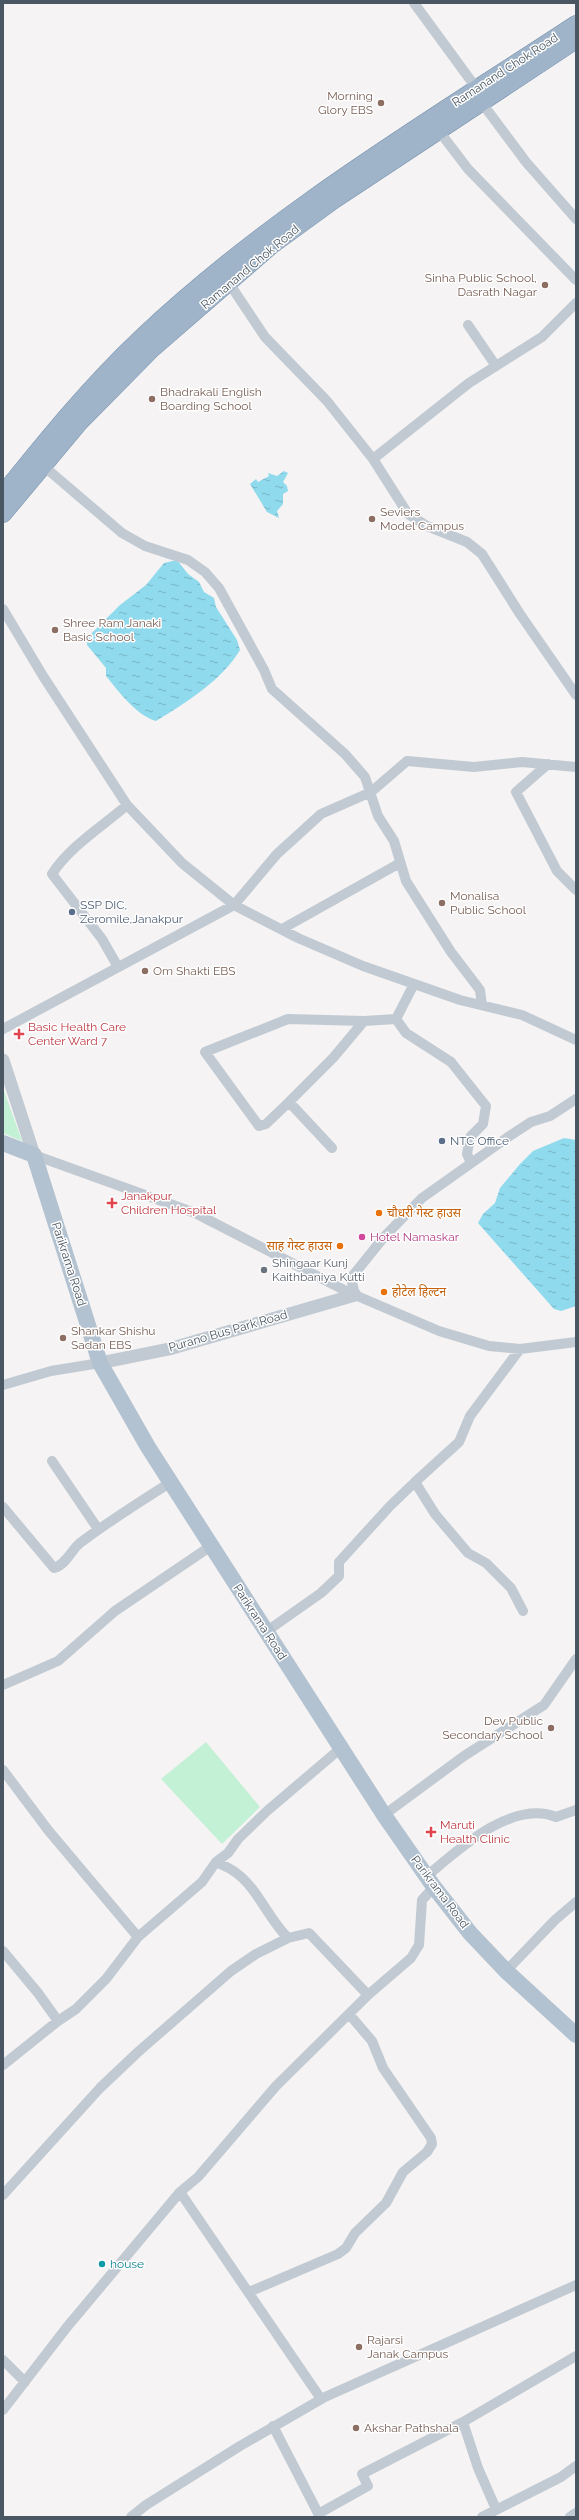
<svg xmlns="http://www.w3.org/2000/svg" width="579" height="2520" font-family="Raleway,'Noto Sans Devanagari',sans-serif">
<style>
.green{fill:#c3f1d5}
.water{fill:url(#water-ripples)}
.lines{fill:none;stroke-linecap:round;stroke-linejoin:round}
.trunk-casing{stroke:#7690ad;stroke-width:18}
.minor{stroke:#c1cad2;stroke-width:10}
.tertiary{stroke:#c1cad2;stroke-width:13}
.primary{stroke:#b3c2d1;stroke-width:16}
.trunk{stroke:#9fb4c9;stroke-width:17}
.education-dot{fill:#8d6e63;stroke:#fff;stroke-width:1.5}
.service-dot{fill:#5c6f8a;stroke:#fff;stroke-width:1.5}
.health-dot{fill:#e0444e;stroke:#fff;stroke-width:1.5}
.food-dot{fill:#e8710a;stroke:#fff;stroke-width:1.5}
.hotel-dot{fill:#d1479c;stroke:#fff;stroke-width:1.5}
.worship-dot{fill:#6b7280;stroke:#fff;stroke-width:1.5}
.culture-dot{fill:#0f9aa8;stroke:#fff;stroke-width:1.5}
.labels{text-anchor:middle;dominant-baseline:central;stroke-width:3;stroke-linejoin:round;paint-order:stroke}
.street-label{font-size:12px;fill:#4a5661;stroke:#fff}
.education-label{font-size:12px;fill:#785e54;stroke:#fff;text-anchor:start}
.service-label{font-size:12px;fill:#4e5e75;stroke:#fff;text-anchor:start}
.health-label{font-size:12px;fill:#be3a42;stroke:#fff;text-anchor:start}
.food-label{font-size:12px;fill:#c56008;stroke:#fff;text-anchor:start}
.hotel-label{font-size:12px;fill:#b23c85;stroke:#fff;text-anchor:start}
.worship-label{font-size:12px;fill:#5b616d;stroke:#fff;text-anchor:start}
.culture-label{font-size:12px;fill:#0d838f;stroke:#fff;text-anchor:start}
</style>
<defs>
<pattern id="water-ripples" width="26" height="14" patternUnits="userSpaceOnUse"><rect width="26" height="14" fill="#90daee"/><path d="M2 4q2-2 4 0t4 0M15 11q2-2 4 0t4 0" fill="none" stroke="#78b4c4"/></pattern>
</defs>
<rect width="100%" height="100%" fill="#f5f3f3"/>
<path class="green" d="M3,1088L22,1141L3,1133Z
M206,1742L260,1807L222,1844L161,1779Z"/>
<path class="water" d="M284,471L288,473L283,482L287,486L288,491L283,494V504L277,511L279,518L267,512L250,484L256,479L258,482L269,476L268,473L277,476Z
M177,560L188,574L199,582L204,592L214,598L216,607L237,640L240,650C222,680 186,703 156,721C136,715 119,692 106,676V668L87,645V638L120,605L146,585L164,563Z
M564,1138L576,1140V1306L561,1311L554,1309L478,1223L483,1214L495,1203L500,1188L520,1164L533,1151Z"/>
<g class="lines">
<defs>
<path id="trunk" d="M3,494C47,439 91,385 142,337C272,214 427,122 576,24
M3,514L79,423L152,349L272,245L334,200L576,40"/>
</defs>
<use href="#trunk" class="trunk-casing"/>
<path class="minor" d="M414,3L477,89
M482,103L526,162L576,219
M439,131L468,169L576,280
M229,283L265,337L327,401L373,459
M576,303L542,337L469,383L373,459L408,514L427,526L467,542L482,554L520,614L576,695
M468,325L496,366
M40,463L122,533L145,546L188,560L205,572L219,588L264,670L272,689L345,754L365,777L378,816L394,841L406,881L451,952L480,990L482,1005
M3,609L43,676L127,805L182,863L234,905L298,938L363,966L460,1000L522,1015L576,1040
M548,764L516,792L557,871L576,890
M282,929L400,863
M118,967L102,939L52,874C70,846 103,826 127,805
M396,1019L406,1033L451,1062L486,1106L483,1124L470,1137L467,1154L471,1163
M3,1029L234,905L277,854L321,814L371,792L407,761L474,767L522,762L576,767
M289,1102L266,1124L259,1126L205,1052L288,1019L364,1021
M332,1148L289,1102L333,1058L364,1021L396,1019L414,984
M34,1155L195,1213L348,1292L439,1331L489,1346L520,1349L576,1342
M355,1295L351,1278L384,1237L422,1198L508,1137L531,1122L550,1116L576,1099
M3,1385L51,1371L100,1363
M52,1461L98,1529
M415,1482L459,1442L470,1416L520,1349
M3,1507L54,1568C66,1565 72,1549 80,1543C109,1521 140,1502 171,1482
M267,1631L321,1593L339,1576V1562L390,1506L415,1482L435,1514L468,1553L486,1563L511,1588L523,1611
M3,1685L58,1661L115,1611L211,1546
M3,1770L48,1830L138,1937
M384,1815L464,1756L544,1705L576,1659
M216,1862C222,1865 230,1868 235,1872C258,1888 268,1919 288,1938L309,1933L368,1995
M427,1876C458,1850 512,1799 556,1817L576,1810
M3,1951L38,1993L58,2021
M506,1971L555,1920L576,1902
M3,2065L58,2021L76,2009L106,1979L138,1937L202,1882L216,1862L228,1853L238,1839L267,1811L341,1748
M180,2192L198,2177L276,2086L368,1995L411,1958L419,1945L422,1900L434,1887
M3,2195L100,2088L138,2052L231,1971L256,1954L288,1938
M249,2292L338,2254L346,2248L355,2233L386,2203L403,2172L427,2152L432,2144L431,2138L383,2068L372,2041L349,2014
M3,2360L25,2382
M3,2410L67,2327L180,2192L321,2399
M463,2422L478,2468L496,2509
M273,2426L320,2517
M318,2514L368,2486L362,2474L463,2422L576,2356
M131,2517L146,2505L240,2446L325,2397L576,2285
M482,2517L561,2477L576,2466
M570,2517L576,2513"/>
<path class="tertiary" d="M3,1060L34,1155
M100,1363L169,1349L355,1295"/>
<path class="primary" d="M3,1143L34,1155L100,1363L148,1447L384,1815L434,1887L470,1933L506,1971L576,2035"/>
<use href="#trunk" class="trunk"/>
</g>
<g class="education-dot">
<circle cx="381" cy="103" r="4"/>
<circle cx="545" cy="285" r="4"/>
<circle cx="152" cy="399" r="4"/>
<circle cx="372" cy="519" r="4"/>
<circle cx="55" cy="630" r="4"/>
<circle cx="442" cy="903" r="4"/>
<circle cx="145" cy="971" r="4"/>
<circle cx="63" cy="1338" r="4"/>
<circle cx="551" cy="1728" r="4"/>
<circle cx="359" cy="2347" r="4"/>
<circle cx="356" cy="2428" r="4"/>
</g>
<g class="service-dot">
<circle cx="72" cy="912" r="4"/>
<circle cx="442" cy="1141" r="4"/>
</g>
<g class="health-dot">
<path d="M17 1028h4v4h4v4h-4v4h-4v-4h-4v-4h4z"/>
<path d="M110 1197h4v4h4v4h-4v4h-4v-4h-4v-4h4z"/>
<path d="M429 1826h4v4h4v4h-4v4h-4v-4h-4v-4h4z"/>
</g>
<g class="food-dot">
<circle cx="379" cy="1213" r="4"/>
<circle cx="340" cy="1246" r="4"/>
<circle cx="384" cy="1292" r="4"/>
</g>
<circle class="hotel-dot" cx="362" cy="1237" r="4"/>
<circle class="worship-dot" cx="264" cy="1270" r="4"/>
<circle class="culture-dot" cx="102" cy="2264" r="4"/>
<g class="labels">
<g class="street-label">
<text transform="translate(505 70) rotate(-33)">Ramanand Chok Road</text>
<text transform="translate(250 267) rotate(-40)">Ramanand Chok Road</text>
<text transform="translate(69 1264) rotate(72)">Parikrama Road</text>
<text transform="translate(228 1331) rotate(-16)">Purano Bus Park Road</text>
<text transform="translate(260 1622) rotate(57)">Parikrama Road</text>
<text transform="translate(440 1892) rotate(53)">Parikrama Road</text>
</g>
<g class="education-label">
<text x="373" y="96" text-anchor="end">Morning<tspan x="373" dy="14">Glory EBS</tspan></text>
<text x="537" y="278" text-anchor="end">Sinha Public School,<tspan x="537" dy="14">Dasrath Nagar</tspan></text>
<text x="160" y="392">Bhadrakali English<tspan x="160" dy="14">Boarding School</tspan></text>
<text x="380" y="512">Seviers<tspan x="380" dy="14">Model Campus</tspan></text>
<text x="63" y="623">Shree Ram Janaki<tspan x="63" dy="14">Basic School</tspan></text>
<text x="450" y="896">Monalisa<tspan x="450" dy="14">Public School</tspan></text>
<text x="153" y="971">Om Shakti EBS</text>
<text x="71" y="1331">Shankar Shishu<tspan x="71" dy="14">Sadan EBS</tspan></text>
<text x="543" y="1721" text-anchor="end">Dev Public<tspan x="543" dy="14">Secondary School</tspan></text>
<text x="367" y="2340">Rajarsi<tspan x="367" dy="14">Janak Campus</tspan></text>
<text x="364" y="2428">Akshar Pathshala</text>
</g>
<g class="service-label">
<text x="80" y="905">SSP DIC,<tspan x="80" dy="14">Zeromile,Janakpur</tspan></text>
<text x="450" y="1141">NTC Office</text>
</g>
<g class="health-label">
<text x="28" y="1027">Basic Health Care<tspan x="28" dy="14">Center Ward 7</tspan></text>
<text x="121" y="1196">Janakpur<tspan x="121" dy="14">Children Hospital</tspan></text>
<text x="440" y="1825">Maruti<tspan x="440" dy="14">Health Clinic</tspan></text>
</g>
<g class="food-label">
<text x="387" y="1213">चौधरी गेस्ट हाउस</text>
<text x="332" y="1246" text-anchor="end">साह गेस्ट हाउस</text>
<text x="392" y="1292">होटेल हिल्टन</text>
</g>
<g class="hotel-label">
<text x="370" y="1237">Hotel Namaskar</text>
</g>
<g class="worship-label">
<text x="272" y="1263">Shingaar Kunj<tspan x="272" dy="14">Kaithbaniya Kutti</tspan></text>
</g>
<g class="culture-label">
<text x="110" y="2264">house</text>
</g>
</g>
<rect width="579" height="2520" fill="none" stroke="#4a5661" stroke-width="8"/>
</svg>
